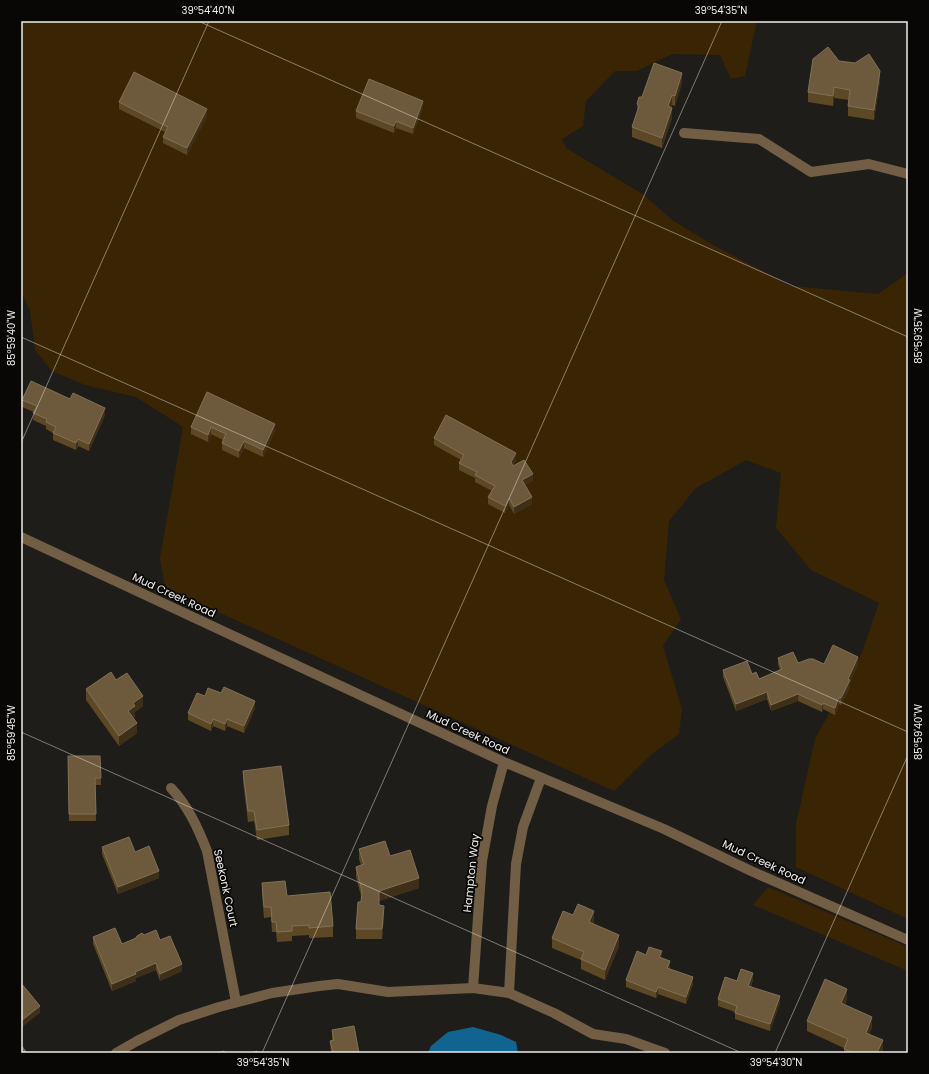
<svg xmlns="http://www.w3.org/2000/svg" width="929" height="1074" font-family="Poppins,sans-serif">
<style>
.green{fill:#392503}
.water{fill:#11648f}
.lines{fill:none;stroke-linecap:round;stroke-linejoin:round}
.service{stroke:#715e44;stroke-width:10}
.minor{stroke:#715e44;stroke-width:10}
.wall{fill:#5d4826}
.shaded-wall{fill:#3e2f18}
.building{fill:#6d593b;stroke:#817157}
.ticks{fill:none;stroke:#f0eeec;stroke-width:1;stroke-opacity:0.45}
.labels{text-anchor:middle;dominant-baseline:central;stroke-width:3.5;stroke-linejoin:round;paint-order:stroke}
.street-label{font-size:11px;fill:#f0eeec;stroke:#080706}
.neatline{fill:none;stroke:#f0eeec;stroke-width:1.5}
.ticks-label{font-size:10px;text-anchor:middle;fill:#f0eeec}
</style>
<rect width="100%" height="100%" fill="#1f1d19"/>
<path class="green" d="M21,21H757L745,76L731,79L720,55L672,54L637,71H615L586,101L583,126L562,139L566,148L644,195L672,220L715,246L791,286L878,294L908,273V919L796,867V824L815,739L861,655L879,603L811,570L776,528L781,473L746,460L696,488L669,521L664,580L681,619L663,646L682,709L679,734L652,754L614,791L165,588L160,558L183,427L136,397L85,385L52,371L35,350L30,311L21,291Z
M768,887L908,947V971L753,905Z"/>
<path class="water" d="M473,1027L501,1035L516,1042L518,1053H428L431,1046L448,1032Z"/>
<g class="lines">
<path class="service" d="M684,133L759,139L811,172L869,164L908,174"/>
<path class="minor" d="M21,537L504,762L664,829L751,871L908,940
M171,788C188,806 198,828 207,851L236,1002
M473,988L482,861L492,806L504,762
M509,993L516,864L523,827L541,778
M116,1053L137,1041L179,1020L219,1007L272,993L319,986L338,984L388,992L473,988L509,993L554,1013L593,1034L626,1039L665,1053"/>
</g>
<path class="wall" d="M839,61L880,81L874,120L848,116V106L849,100L834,98L833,106L808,102V92Z
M682,83L675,106L672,105L671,107L672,118L662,148L632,137V127L637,112V104L642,97Z
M119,102L207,116L187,155L163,143V137L165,132L119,109Z
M423,108L413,134L396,128L394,133L356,118V111Z
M207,392L275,431L263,457L244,448L239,458L222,450V443L223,440L211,434L208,442L191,434V427Z
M22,400L105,415L89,451L78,446L76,450L53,440V433L46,429V426L33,420L34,412L22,407Z
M434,438L516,460L513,465V466L533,481L525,485L532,504L514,514L509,505L505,513L488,504V497L492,491L475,482V478L459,470V463L461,460L434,445Z
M778,658L798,663L858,664L850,682V687L841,705L839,704L835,715L823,709L822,712L798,701L771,711L767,699L736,711L723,677V670L752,674L759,679L780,670L778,665Z
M116,680L143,706L135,712V717L133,718L137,733L119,746L86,700V689Z
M205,696L255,708L244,733L227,726L225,731L213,726L211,731L188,720V713Z
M68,756H100L101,785H95L96,821H69Z
M243,771L289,825V835L257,840L254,821L248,822L243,781Z
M102,847L135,852L159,878L118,894L102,854Z
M359,849L390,856L419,888L379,901V905L384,916L382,939H356V929L362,899L356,877V867L361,865L359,859Z
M262,883L287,896L333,926V937L309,938V935L292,936V941L277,942L276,932H272L271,917L264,918L262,894Z
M573,915L594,921L593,924L619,946L605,980L581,969V960L552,948V938Z
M144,935L160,940L182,971L160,981L156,970L136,978V981L112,991L93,944V937L122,944Z
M646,955L662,958L669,968L693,984L686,1004L658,994L656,998L626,987V980Z
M753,980L751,986L780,1003L770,1031L735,1019V1012L718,1006V999L737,981Z
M847,999L845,1005L872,1027L869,1034L883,1050L881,1053H844V1048L807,1031V1021Z
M332,1030L359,1053H331L330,1041L332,1040Z"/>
<path class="shaded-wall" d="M880,71V81L874,120V110Z
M682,73V83L675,106V96Z
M834,87V98L833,106V96Z
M672,95V105L668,116V106Z
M423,101V108L413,134V128Z
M672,108V118L662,148V138Z
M207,109V116L187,155V148Z
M396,121V128L394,133V126Z
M105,408V415L89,451V444Z
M275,424V431L263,457V450Z
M211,427V434L208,442V435Z
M78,439V446L76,450V443Z
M244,441V448L239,458V451Z
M516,453V460L511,469V462Z
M533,474V481L522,487V480Z
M532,497V504L514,514V507Z
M509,498V505L505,513V506Z
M858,657V664L850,682V687L841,705V698L848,679Z
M767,692V699L736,711V704Z
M798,694V701L771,711V705Z
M143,696V706L135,712V717L128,721V711L133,703Z
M839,697V704L835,715V708Z
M255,701V708L244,733V726Z
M823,703V709L822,712V705Z
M213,719V726L211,731V724Z
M227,719V726L225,731V724Z
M137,723V733L119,746V736Z
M159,871V878L118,894V887Z
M419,878V888L379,901V915V891Z
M384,906V916L382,939V929Z
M594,911V921L589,932V922Z
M619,935V946L605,980V970Z
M662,951V958L659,957Z
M670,961V968L667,975V968Z
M156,963V970L136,978V981L112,991V984L135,972Z
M182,964V971L160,981V974Z
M753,973V980L748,993V986Z
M693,977V984L686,1004V997Z
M658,987V994L656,998V992Z
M847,989V999L841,1013V1003Z
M780,996V1003L770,1031V1024Z
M40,1006V1013L21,1028V1021Z
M872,1017V1027L866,1043V1033Z
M883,1040V1050L881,1053H877Z"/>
<path class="building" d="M828,47L839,61L855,63L869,54L880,71L874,110L848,106L850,90L834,87L833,96L808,92L813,59Z
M654,63L682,73L675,96L672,95L668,106L672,108L662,138L632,127L639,106L637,104L639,97H642Z
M134,72L207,109L187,148L163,137L168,127L119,102Z
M369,79L423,101L413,128L396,121L394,126L356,111Z
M31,381L70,399L73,393L105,408L89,444L78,439L76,443L53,433L56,427L46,422L47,419L33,413L37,406L22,400Z
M207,392L275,424L263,450L244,441L239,451L222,443L226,434L211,427L208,435L191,427Z
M446,415L516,453L511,462L513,466L524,460L533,474L522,480L532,497L514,507L509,498L505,506L488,497L495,486L475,475L477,472L459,463L464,455L434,438Z
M833,645L858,657L848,679L850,680L841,698L839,697L835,708L823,703L822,705L798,694L771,705L767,692L736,704L723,670L747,661L752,674L756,672L759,679L782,669L778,658L793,652L798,663L809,659H813L824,664Z
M111,672L116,680L127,673L143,696L133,703L135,706L128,711L137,723L119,736L86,689Z
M224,687L255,701L244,726L227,719L225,724L213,719L211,724L188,713L197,693L205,696L208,688L221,693Z
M68,756H100L101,778H95L96,814H69Z
M281,766L289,825L257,830L254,811H248L243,771Z
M129,837L135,852L149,846L159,871L118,887L102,847Z
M385,841L390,856L410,850L419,878L379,891V905L384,906L382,929H356L358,902H361L362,891L356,867L364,864L359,849Z
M285,881L287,896L330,892L333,926L309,928V925L292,926V931L277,932L276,922H272L271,907H264L262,883Z
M578,904L594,911L589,922L619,935L605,970L581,959L584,952L552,938L563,911L573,915Z
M115,928L122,944L136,938L137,936L142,933L144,935L156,930L160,940L170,936L182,964L160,974L156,963L135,972L136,974L112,984L93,937Z
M649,947L662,951L659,957L670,961L667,968L693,977L686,997L658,987L656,992L626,980L637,951L646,955Z
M741,969L753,973L748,986L780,996L770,1024L735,1013L737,1006L718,999L725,977L737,981Z
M825,979L847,989L841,1003L872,1017L866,1033L883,1040L877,1053H854L844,1049L848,1039L807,1021Z
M21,983L40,1006L21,1021Z
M354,1026L359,1053H333L330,1041L334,1040L332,1030Z
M21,1045L27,1053H21Z
M224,1051L225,1053H215Z
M257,1051L258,1053H251Z"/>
<path class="ticks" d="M198,21L908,337M21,337L908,732M21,443L209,21M21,732L742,1053M262,1053L722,21M775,1053L908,755"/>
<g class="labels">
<g class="street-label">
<text transform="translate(174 595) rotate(25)">Mud Creek Road</text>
<text transform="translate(468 732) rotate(25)">Mud Creek Road</text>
<text transform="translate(764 862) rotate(25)">Mud Creek Road</text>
<text transform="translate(471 873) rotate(-84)">Hampton Way</text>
<text transform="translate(226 888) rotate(78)">Seekonk Court</text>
</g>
</g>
<rect width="929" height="1074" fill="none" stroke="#080706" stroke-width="44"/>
<rect x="22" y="22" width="885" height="1030" class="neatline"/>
<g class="ticks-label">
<text x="208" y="14">39°54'40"N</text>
<text x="721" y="14">39°54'35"N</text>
<text transform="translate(918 336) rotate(-90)" y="4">85°59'35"W</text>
<text transform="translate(11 338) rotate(-90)" y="4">85°59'40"W</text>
<text transform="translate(918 732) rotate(-90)" y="4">85°59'40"W</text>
<text transform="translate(11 733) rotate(-90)" y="4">85°59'45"W</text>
<text x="263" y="1066">39°54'35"N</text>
<text x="776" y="1066">39°54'30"N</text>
</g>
</svg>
